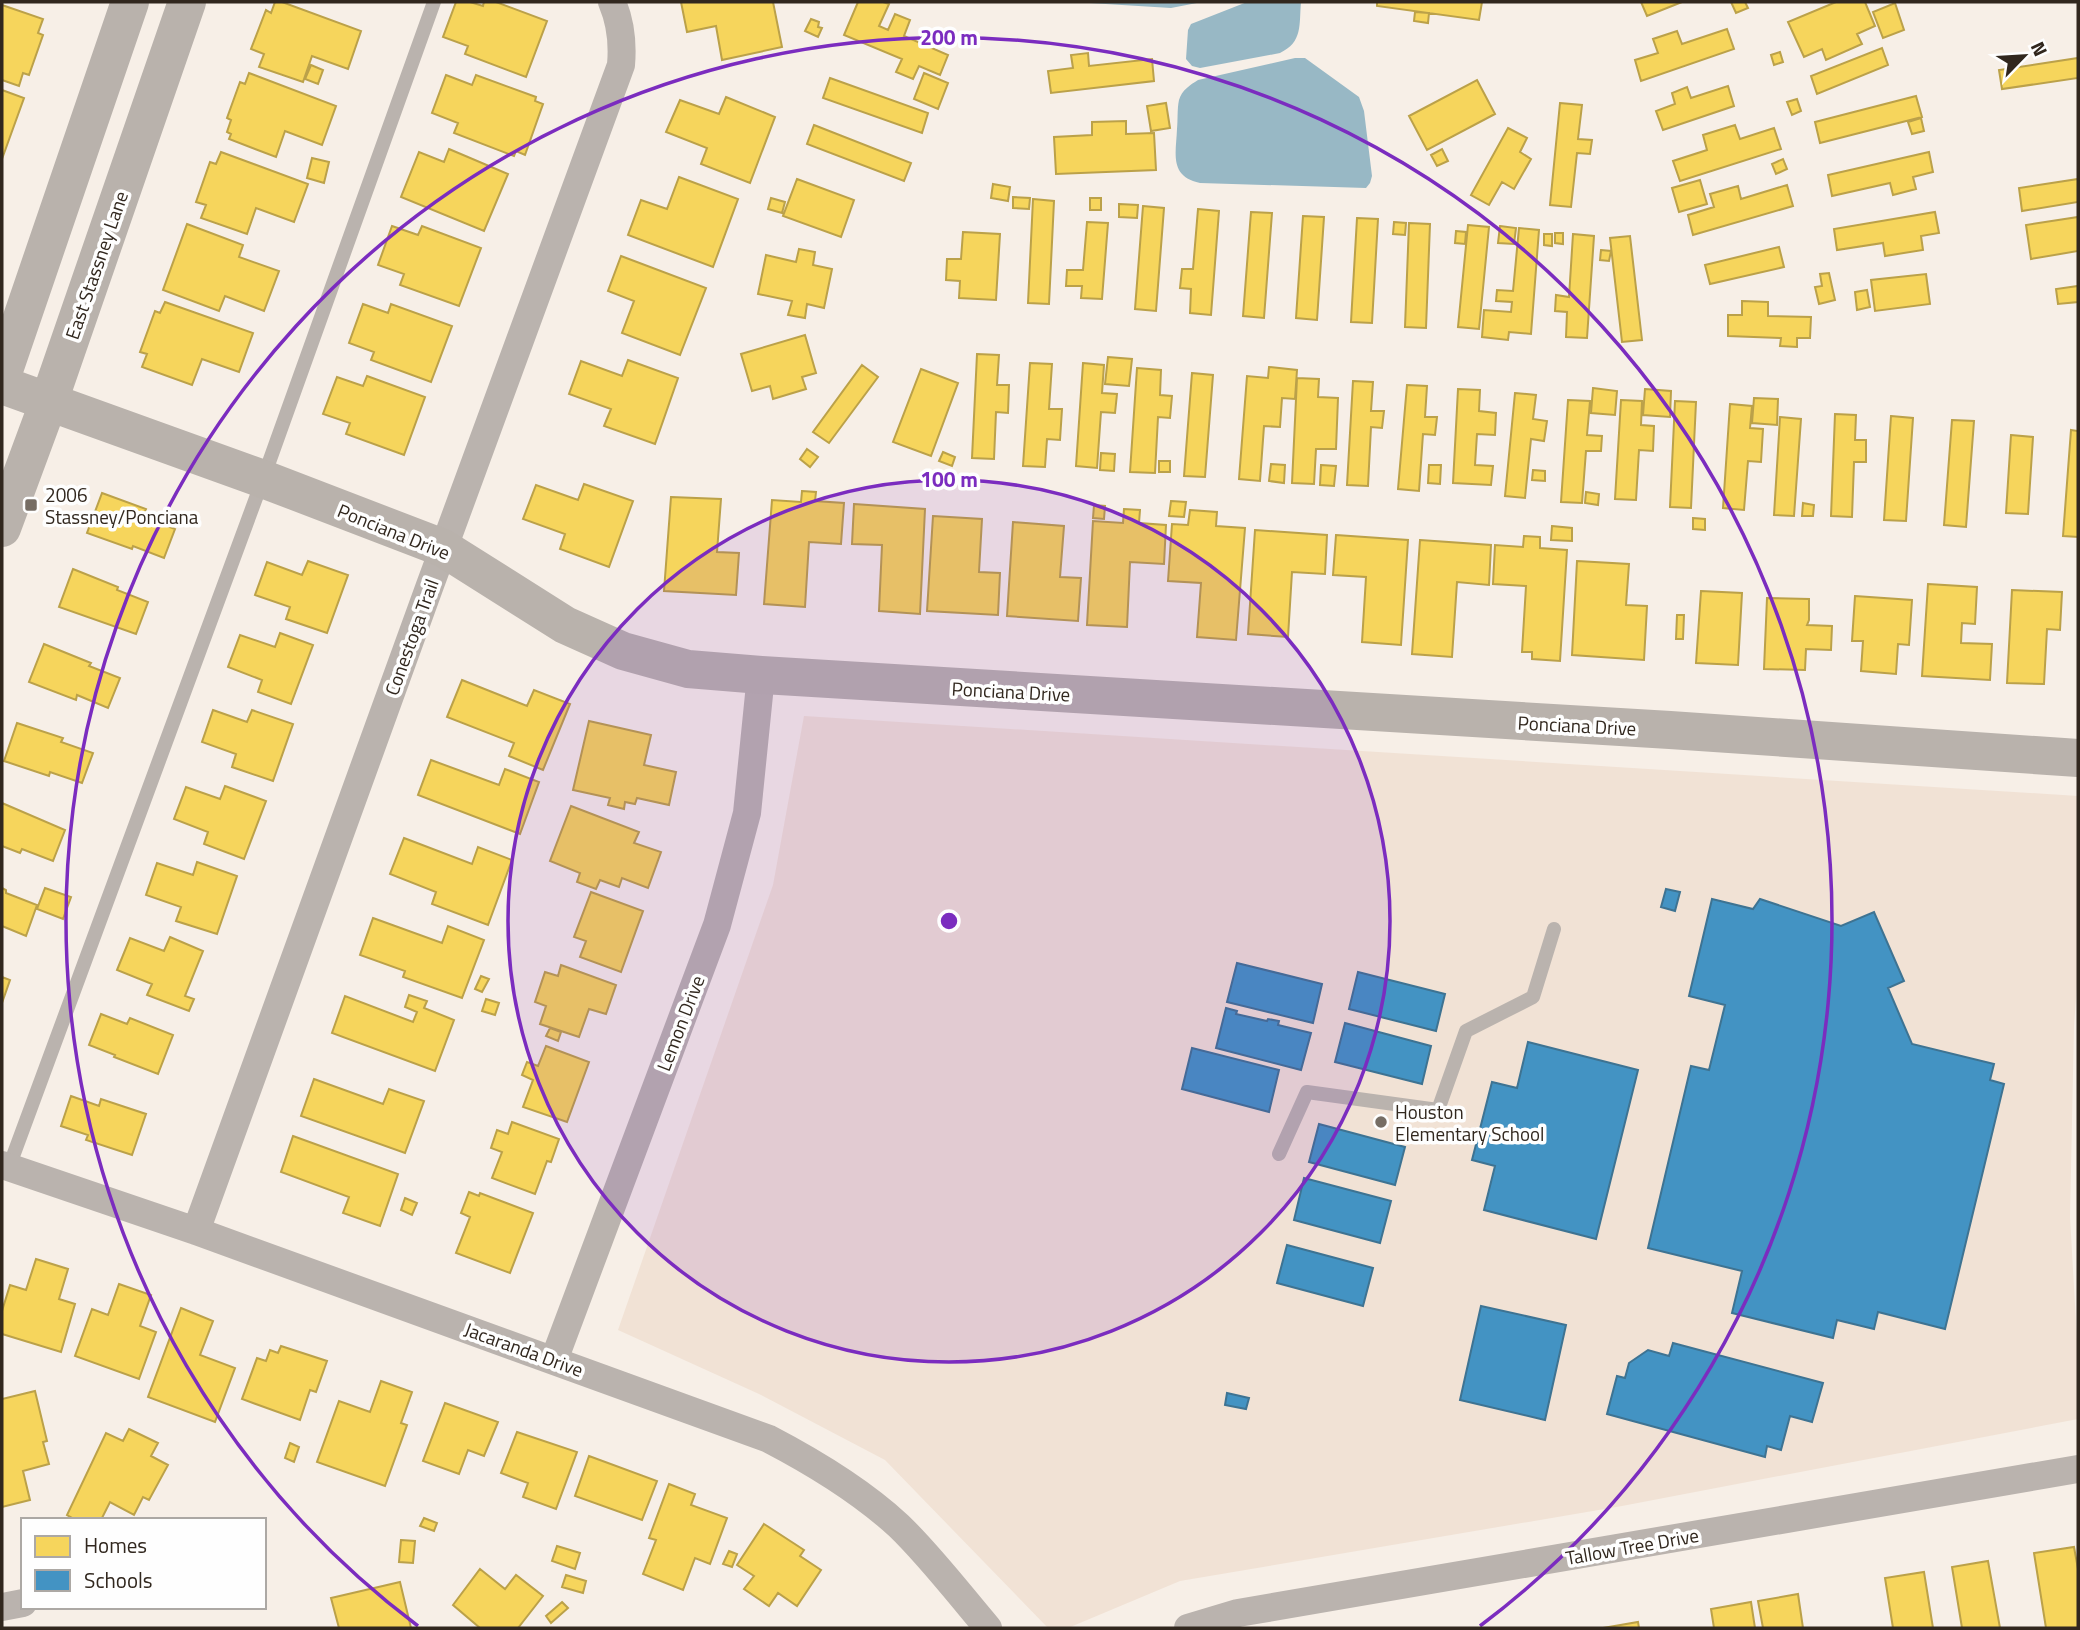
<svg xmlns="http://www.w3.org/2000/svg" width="2080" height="1630" font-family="'Titillium Web',sans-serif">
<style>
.built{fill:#f1e2d5}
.water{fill:#98b8c5}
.homes{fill:#f6d55c;stroke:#bba149;stroke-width:2}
.schools{fill:#4393c3;stroke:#3e7392;stroke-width:2}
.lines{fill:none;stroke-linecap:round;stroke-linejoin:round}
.lane{stroke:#bab3ae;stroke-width:14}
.street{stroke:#bab3ae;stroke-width:28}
.secondary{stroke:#b9b2ac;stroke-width:38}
.ring{fill:none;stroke:#7b2cbf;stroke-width:3.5}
.poi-dot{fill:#766d64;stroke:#fefefe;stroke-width:2.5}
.labels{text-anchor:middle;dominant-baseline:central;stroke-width:7;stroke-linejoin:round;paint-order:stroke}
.street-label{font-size:19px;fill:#31271e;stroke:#fefefe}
.poi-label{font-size:19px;fill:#31271e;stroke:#fefefe;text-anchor:start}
.centre{fill:#7b2cbf;stroke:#fefefe;stroke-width:3.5}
.ring-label{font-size:21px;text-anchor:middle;font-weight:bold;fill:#7b2cbf;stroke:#fefefe;stroke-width:7;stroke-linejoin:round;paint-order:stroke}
</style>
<rect width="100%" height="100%" fill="#f7efe7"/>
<path class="built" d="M804,716L2078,796V970L2074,1026L2070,1217L2078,1357V1419L1622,1506L1180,1581L1068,1628H1048L885,1460L759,1394L618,1330L773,885Z"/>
<path class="water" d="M1073,2H1202L1171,8Z
M1247,2H1301C1299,25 1303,42 1280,53L1200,68L1192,66L1186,59L1188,30L1191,24Z
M1295,58H1305L1359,97L1364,111L1372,176L1370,183L1366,188L1200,183C1169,176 1176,154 1177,129C1178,120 1177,109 1179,100C1182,90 1190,85 1198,80Z"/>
<path class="homes" d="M275,2H282L361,31L348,69L312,56L303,82L259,67L264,54L251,49L266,10L271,13Z
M456,2H470L483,6L484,2H496L547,21L526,77L465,54L468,46L443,37Z
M681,2H773L782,47L722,60L716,26L687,32Z
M858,2H883L889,4L879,26L888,30L895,14L910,20L904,36L948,55L940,75L919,66L913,79L896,72L902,59L844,35Z
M1377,2H1482L1479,20L1377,6Z
M1641,2H1682L1647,16Z
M1731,2H1745L1748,8L1736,13Z
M1836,2H1865L1875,26L1857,34L1862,44L1826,60L1822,49L1804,57L1788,22Z
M1895,3L1904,30L1883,38L1873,12Z
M2,5L43,19L38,33L43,35L29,75L23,73L19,86L2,80Z
M1415,12L1429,13L1428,23L1414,21Z
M811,19L819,22L818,27L822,28L818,37L805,31Z
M1727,29L1734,49L1641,81L1635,60L1658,53L1653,39L1677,31L1682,44Z
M1882,48L1888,65L1817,94L1811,76Z
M1780,52L1783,62L1774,65L1771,55Z
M1088,53L1089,66L1152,59L1154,81L1051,93L1048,71L1073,68L1071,55Z
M2078,58V78L2002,89L1999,70Z
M311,65L323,70L318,84L305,79Z
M249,73L336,106L322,145L285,131L276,157L229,139L231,134L227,132L231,120L227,118L240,82L245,84Z
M924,73L948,83L938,109L914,99Z
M446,75L472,85L476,75L536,97L535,101L543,104L525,155L516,151L514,156L454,133L458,123L432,113Z
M830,78L928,113L922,133L823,98Z
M1477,80L1495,114L1427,150L1409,116Z
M1728,86L1734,106L1663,130L1656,111L1675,104L1672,93L1687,87L1691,98Z
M2,90L24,98L2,159Z
M1916,96L1922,117L1820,143L1815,122Z
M726,97L775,117L750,183L701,164L707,148L666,132L680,100L719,114Z
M1797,99L1801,111L1792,115L1787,102Z
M1166,103L1170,128L1151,131L1147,106Z
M1560,103L1582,105L1578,139L1592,140L1590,154L1577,153L1571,207L1550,205Z
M1921,118L1924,131L1912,134L1908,122Z
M1126,121V134L1154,133L1156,170L1056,174L1054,137L1092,135V122Z
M814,125L911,163L904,181L807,144Z
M1735,125L1740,139L1774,128L1781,149L1680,181L1673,161L1707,150L1703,135Z
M1508,128L1527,138L1520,152L1531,159L1514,189L1502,182L1489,205L1471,195Z
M449,149L508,174L484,231L401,197L419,152L444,162Z
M1442,149L1448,161L1437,166L1431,155Z
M221,152L308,184L294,222L256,208L247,234L201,218L206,205L196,202L210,162L216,164Z
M1929,152L1933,172L1913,177L1916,189L1893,195L1890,183L1832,196L1828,175Z
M312,158L329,162L324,183L307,178Z
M1783,159L1787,169L1776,174L1772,164Z
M679,177L738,199L713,267L628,235L641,200L667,209Z
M797,179L854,200L841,237L783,216Z
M2078,179V202L2022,211L2019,188Z
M1700,180L1707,204L1679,212L1672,188Z
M993,184L1010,187L1008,201L991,198Z
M1787,185L1793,206L1693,235L1688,215L1714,207L1710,194L1738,186L1741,199Z
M1013,197L1030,198L1029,209L1013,208Z
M771,198L785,202L782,213L768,209Z
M1090,198H1101V210H1090Z
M1033,199L1054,201L1049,304L1028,303Z
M1119,204L1138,205L1137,218L1119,217Z
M1143,206L1164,208L1156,311L1135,309Z
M1198,209L1219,211L1211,315L1190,313L1191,289L1180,288L1182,269H1193Z
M1251,212L1272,213L1264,318L1243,316Z
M1935,212L1939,233L1921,236L1923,250L1885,256L1883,243L1837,250L1834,229Z
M1303,216L1324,217L1317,320L1296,318Z
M2078,217V251L2031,259L2026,225Z
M1357,218L1378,219L1372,323L1351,322Z
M1087,222L1108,223L1102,299L1081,298L1082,286H1066L1067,270H1083Z
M1394,222L1406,223L1405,235L1393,234Z
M1409,223L1430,224L1426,328L1405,327Z
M187,224L243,245L239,257L279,271L264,311L225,296L219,311L163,290Z
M1468,225L1489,227L1479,329L1458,327Z
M392,226L418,235L422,226L481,248L459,306L400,285L404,274L378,265Z
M1500,226L1516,228L1514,244L1498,243Z
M1519,228L1539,230L1531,334L1509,332L1508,340L1482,337L1484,310L1511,312L1512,302L1496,301L1497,290L1513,291Z
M1456,231L1466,232L1465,244L1455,243Z
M963,232L1000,234L996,300L959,298L960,281L946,280L947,259H961Z
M1555,233H1563V244L1555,243Z
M1544,234H1552V246L1544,245Z
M1573,234L1594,236L1587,338L1566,337L1567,312L1555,311L1556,295L1569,297Z
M1630,236L1642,340L1622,342L1610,238Z
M1779,247L1784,267L1710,284L1705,265Z
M799,249L815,252L813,265L832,269L824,308L807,304L805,318L788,315L792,301L758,294L766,255L796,262Z
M1601,250L1611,251L1609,261L1600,260Z
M621,256L706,288L680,355L622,333L634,301L608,291Z
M1829,273L1835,300L1819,304L1815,287L1822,286L1820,274Z
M1926,274L1930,304L1875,311L1871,280Z
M2078,286V302L2058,304L2056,289Z
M1867,290L1870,307L1857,310L1855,292Z
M1742,301L1768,302V316L1811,317L1810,338H1797V347L1780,346L1781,338L1728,336V315H1742Z
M165,302L253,333L239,372L202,359L192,385L142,367L147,354L140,352L155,311L160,313Z
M363,304L388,313L391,304L452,326L431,382L371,360L374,352L349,343Z
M805,335L816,373L802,377L806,389L773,399L770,386L752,391L741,354Z
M977,354L999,355L997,385H1009L1008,413L996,412L994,459L972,458Z
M1108,357L1132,359L1129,386L1105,384Z
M628,360L678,378L655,444L604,426L611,409L569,394L581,361L622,376Z
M1030,363L1052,364L1049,409H1062L1060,440L1047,439L1045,467L1023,466Z
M1083,363L1104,365L1102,393L1117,394L1115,413L1101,412L1097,468L1076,466Z
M862,365L878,377L829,443L813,432Z
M1269,367L1297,370L1295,399L1282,398L1280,427L1264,426L1260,481L1239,479L1247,376L1268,378Z
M1137,368L1161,370L1160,395L1172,396L1170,418L1158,417L1155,473L1130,472Z
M921,369L958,383L931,456L893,442Z
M1192,373L1213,375L1205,477L1184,476Z
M367,376L425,397L404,455L346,434L350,423L323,414L337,377L363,386Z
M1297,378L1319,379L1318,397L1338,398L1336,449H1316L1314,484L1292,483Z
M1353,381L1373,382L1371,411H1384L1382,428L1371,427L1368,486L1347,485Z
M1407,385L1427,386L1425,417H1437L1435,435L1423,434L1419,491L1398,489Z
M1593,388L1617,391L1615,415L1591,413Z
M1458,389L1480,390L1479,411L1496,413L1495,435L1477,434L1475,465L1493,466L1491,485L1453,483Z
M1645,389L1671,391L1670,417L1643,415Z
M1515,393L1536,395L1533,419L1547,421L1544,441L1531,439L1525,498L1505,496Z
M1754,398L1778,399L1777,425L1752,423Z
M1568,400L1590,401L1587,435L1602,436L1601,451H1586L1582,503L1561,502Z
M1621,400L1642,401L1641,425L1654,426L1653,451L1639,450L1636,500L1615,499Z
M1675,401L1696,402L1691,508L1670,507Z
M1730,404L1752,406L1750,428L1763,429L1761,462L1748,461L1744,510L1723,508Z
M1835,414L1856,415L1855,440H1866V462H1854L1852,517L1831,516Z
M1891,416L1913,418L1906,521L1884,520Z
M1780,417L1801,419L1794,516L1774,515Z
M1952,420L1974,421L1966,527L1944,525Z
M2071,430L2078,431V537L2063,536Z
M2011,435L2033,437L2028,514L2006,513Z
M807,449L818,457L810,467L800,459Z
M943,452L955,457L952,466L939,461Z
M1101,453L1115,454L1114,471L1100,470Z
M1159,461H1170V472H1159Z
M1271,464L1285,465L1284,483L1269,481Z
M1321,465L1336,466L1334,486L1320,485Z
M1429,465H1441L1440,484L1428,483Z
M1533,470L1545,471V481L1532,480Z
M584,484L633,501L609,567L560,549L565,534L523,519L536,485L578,500Z
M802,491L816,492L815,501L844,503L841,544L809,542L805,607L764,604L772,500L801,502Z
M1586,492L1599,494L1598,505L1585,503Z
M102,493L146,509L143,517L175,529L164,558L133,546L132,549L87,533Z
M671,497L721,499L717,552L739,553L736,595L664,591Z
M1171,501L1186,502L1184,517L1169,516Z
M1803,503L1814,505L1813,516H1802Z
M854,504L925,509L920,614L879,611L882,545L852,544Z
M1094,505L1105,506L1104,519L1093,518Z
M1124,509L1140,510L1139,523L1166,525L1164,564L1130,562L1127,627L1087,625L1093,521L1123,523Z
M1190,510L1217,512L1216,526L1245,528L1236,640L1197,637L1201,583L1168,581L1172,524L1188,525Z
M933,516L982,519L979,572L1000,573L998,615L927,611Z
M1693,518L1705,519V530L1693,529Z
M1013,522L1064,526L1060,577L1081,578L1078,621L1007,616Z
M1552,526L1572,528V541L1551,540Z
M1255,530L1327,535L1325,574L1292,572L1288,637L1248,634Z
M1336,535L1408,540L1401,645L1362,642L1366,577L1333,575Z
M1524,536L1540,537V548L1567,550L1560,661L1532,659V652H1522L1526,586L1493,584L1495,545L1523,547Z
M1420,540L1491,545L1489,585L1457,582L1452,657L1412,654Z
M308,561L348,575L327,633L286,619L290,607L255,595L267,562L302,575Z
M1577,561L1629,564L1626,605L1647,606L1644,660L1572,655Z
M73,569L118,587L117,590L148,602L136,634L59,607Z
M1928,584L1977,587L1975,624L1962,623L1961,643L1992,644L1990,680L1922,676Z
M2012,590L2062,592L2060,630L2047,629L2044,684L2007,683Z
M1701,591L1742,593L1738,665L1696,663Z
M1855,596L1912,600L1909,645L1898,644L1896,674L1861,671L1863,641H1852Z
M1767,598L1809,599V620L1807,625L1832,626L1831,650L1806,649L1805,670L1764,669Z
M1677,615H1684L1683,639H1676Z
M280,633L313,645L291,704L258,692L262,680L228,667L240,635L275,647Z
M44,644L91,663L89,666L120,678L108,708L77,695L76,700L29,682Z
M462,680L527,706L534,690L570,704L543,770L509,756L514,743L447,717Z
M213,710L247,722L252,710L293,724L273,781L232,767L236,754L202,742Z
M589,721L651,735L644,765L676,772L669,805L637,798L635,804L625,802L624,809L608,805L610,798L573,790Z
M17,723L63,738L61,742L93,753L82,783L50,772L49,776L4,761Z
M431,760L499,785L505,769L539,782L520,834L418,795Z
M225,786L266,801L244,859L204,844L208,832L174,819L186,787L220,799Z
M2,803L65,830L53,861L22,849L20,853L2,846Z
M571,806L639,832L634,843L661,852L648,888L622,878L619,887L600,880L596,889L577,882L580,873L550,861Z
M404,838L472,864L478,847L512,860L488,925L432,904L436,892L390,874Z
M197,862L237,876L217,934L176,921L181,907L146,895L157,863L193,875Z
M2,888L6,890V893L37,905L26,936L2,926Z
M45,888L71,897L63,919L37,909Z
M591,892L643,911L621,972L580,957L586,941L574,937Z
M373,918L442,943L448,926L484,940L462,998L403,977L405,971L360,955Z
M170,937L203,951L185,996L194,999L189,1011L147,995L152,984L117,970L130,938L164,951Z
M561,965L616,985L606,1014L589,1009L579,1037L540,1024L546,1006L535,1002L545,972L558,976Z
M481,976L489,979L482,992L475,989Z
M2,977L10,980L2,1003Z
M409,995L427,1001L424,1008L454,1020L435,1071L332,1033L345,996L413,1022L417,1012L405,1007Z
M486,999L499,1003L495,1015L482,1011Z
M101,1014L127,1024L130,1018L173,1035L158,1074L114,1057L115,1055L89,1045Z
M550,1028L561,1032L558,1041L546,1036Z
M546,1046L589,1062L567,1122L523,1107L533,1080L522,1075L527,1062L538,1066Z
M314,1079L383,1104L389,1089L424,1101L405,1153L301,1116Z
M71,1096L99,1106L101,1099L146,1114L132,1155L86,1140L88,1135L61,1126Z
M512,1122L559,1139L551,1162L547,1161L535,1194L492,1178L502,1152L491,1148L497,1130L508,1134Z
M293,1136L398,1174L380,1226L343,1213L349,1197L281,1172Z
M469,1192L479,1196L480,1193L533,1213L510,1273L456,1253L470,1217L461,1213Z
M405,1198L417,1203L412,1215L401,1210Z
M36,1259L68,1269L59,1299L75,1304L61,1352L2,1334V1311L10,1285L26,1290Z
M119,1284L151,1295L140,1326L156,1332L139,1379L75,1356L92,1309L108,1315Z
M181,1308L213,1321L200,1355L235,1368L215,1422L148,1397Z
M281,1346L327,1361L316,1392L310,1390L300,1420L242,1399L257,1358L266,1361L270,1350L278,1353Z
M381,1381L412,1392L401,1423L407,1425L385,1486L317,1462L339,1401L370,1412Z
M35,1391L47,1441L43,1442L49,1464L23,1471L30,1500L2,1507V1399Z
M445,1403L498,1422L484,1456L468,1450L459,1474L423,1461Z
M129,1429L158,1443L151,1456L168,1465L149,1500L143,1497L134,1515L110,1502L101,1520H76L67,1515L106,1433L123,1441Z
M517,1432L577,1452L556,1509L523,1497L528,1483L501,1473Z
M290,1443L299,1447L294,1462L285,1458Z
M589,1456L657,1481L642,1520L575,1496Z
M669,1484L695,1494L691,1505L727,1518L710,1564L695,1558L683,1590L643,1574L656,1540L649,1538Z
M424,1518L437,1523L434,1531L420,1526Z
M764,1524L804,1550L800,1556L821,1570L797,1606L778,1593L769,1606L744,1589L754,1576L737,1565Z
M401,1540L415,1541L413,1563L399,1562Z
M557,1546L580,1553L575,1569L552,1561Z
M2074,1547L2078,1569V1628H2046L2034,1553Z
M729,1551L737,1554L732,1567L723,1564Z
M1988,1561L2000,1628H1962L1952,1567Z
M480,1569L505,1589L516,1575L543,1596L518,1628H480L453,1605Z
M1924,1572L1933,1628H1893L1885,1578Z
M566,1575L586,1581L583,1593L562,1587Z
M400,1582L411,1628H339L331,1598Z
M1798,1594L1803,1628H1763L1758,1601Z
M562,1602L568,1608L551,1623L546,1616Z
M1751,1602L1755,1628H1714L1711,1609Z
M1638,1622L1639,1628H1603Z"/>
<path class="schools" d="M1666,889L1680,892L1675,911L1661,907Z
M1712,899L1753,909L1760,899L1841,926L1874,912L1904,981L1888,988L1912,1044L1994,1064L1990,1080L2004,1084L1945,1329L1878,1312L1874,1329L1837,1320L1833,1338L1732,1313L1742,1271L1648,1248L1691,1066L1709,1070L1725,1005L1689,996Z
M1237,963L1322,984L1313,1023L1227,1002Z
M1358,972L1445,994L1436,1031L1349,1009Z
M1226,1008L1237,1011L1236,1014L1267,1021L1268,1019L1279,1021L1278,1025L1311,1033L1301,1070L1216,1048Z
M1345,1023L1431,1046L1422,1084L1335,1062Z
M1528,1042L1638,1070L1596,1239L1484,1210L1495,1166L1472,1160L1492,1082L1517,1088Z
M1192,1048L1279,1070L1269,1112L1182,1089Z
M1319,1124L1405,1147L1395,1185L1309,1162Z
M1304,1178L1391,1201L1380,1243L1294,1220Z
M1287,1245L1373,1268L1363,1306L1277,1283Z
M1481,1306L1566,1325L1545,1420L1460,1400Z
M1673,1343L1823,1383L1812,1422L1790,1416L1781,1450L1767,1446L1765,1457L1607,1414L1617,1376L1625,1378L1629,1363L1648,1350L1669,1356Z
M1227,1393L1249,1398L1246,1409L1225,1405Z"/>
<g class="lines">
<path class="lane" d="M1279,1154L1307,1092L1438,1110L1466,1031L1533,997L1554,929
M9,1167L263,479L434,2"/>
<path class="street" d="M2,1165L196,1231L769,1439C815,1463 860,1490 899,1526C931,1557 959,1594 988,1628
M196,1231L429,588L621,65C623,42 621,23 612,2
M554,1360L717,925L747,813L761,675
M2,1607L23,1603
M1188,1628L1238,1613L2078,1469"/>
<path class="secondary" d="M2,376L130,2
M2,385L263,479L443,548L565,625L623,651L688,669L761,675L1670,730L2078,758
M2,528L49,401L187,2"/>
</g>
<circle cx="949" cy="921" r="441" fill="#7b2cbf" fill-opacity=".12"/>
<g class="ring">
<circle cx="949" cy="921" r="441"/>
<path d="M418 1626A883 883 0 1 1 1480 1626"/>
</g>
<g class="poi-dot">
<rect x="24" y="498" width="14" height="14" rx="3.5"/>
<circle cx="1381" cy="1122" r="7"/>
</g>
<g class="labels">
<g class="street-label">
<text transform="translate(96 265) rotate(-71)">East Stassney Lane</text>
<text transform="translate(394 531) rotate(22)">Ponciana Drive</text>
<text transform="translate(411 637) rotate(-70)">Conestoga Trail</text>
<text transform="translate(1011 691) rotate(3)">Ponciana Drive</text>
<text transform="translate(1577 725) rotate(3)">Ponciana Drive</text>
<text transform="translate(680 1023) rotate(-69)">Lemon Drive</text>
<text transform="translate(524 1349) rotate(20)">Jacaranda Drive</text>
<text transform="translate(1632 1546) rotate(-10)">Tallow Tree Drive</text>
</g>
<g class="poi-label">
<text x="45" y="494">2006<tspan x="45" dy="22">Stassney/Ponciana</tspan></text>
<text x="1395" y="1111">Houston<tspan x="1395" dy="22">Elementary School</tspan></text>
</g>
</g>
<circle cx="949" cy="921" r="10" class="centre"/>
<g class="ring-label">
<text x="949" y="45">200 m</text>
<text x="949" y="487">100 m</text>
</g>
<rect width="2080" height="1630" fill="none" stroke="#31271e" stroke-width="7"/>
<rect x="21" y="1518" width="245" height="91" fill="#fefefe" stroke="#aca8a4" stroke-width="2"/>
<rect x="35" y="1536" width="35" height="21" fill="#f6d55c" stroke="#aca8a4" stroke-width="2"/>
<text x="84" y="1553" font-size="21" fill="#31271e">Homes</text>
<rect x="35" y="1570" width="35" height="21" fill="#4393c3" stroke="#aca8a4" stroke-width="2"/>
<text x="84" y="1588" font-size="21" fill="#31271e">Schools</text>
<g transform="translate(2024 56) rotate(65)" stroke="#fefefe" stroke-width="5" paint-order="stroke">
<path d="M0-5L12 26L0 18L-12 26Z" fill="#31271e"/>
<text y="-10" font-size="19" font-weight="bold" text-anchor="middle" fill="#31271e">N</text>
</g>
</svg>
